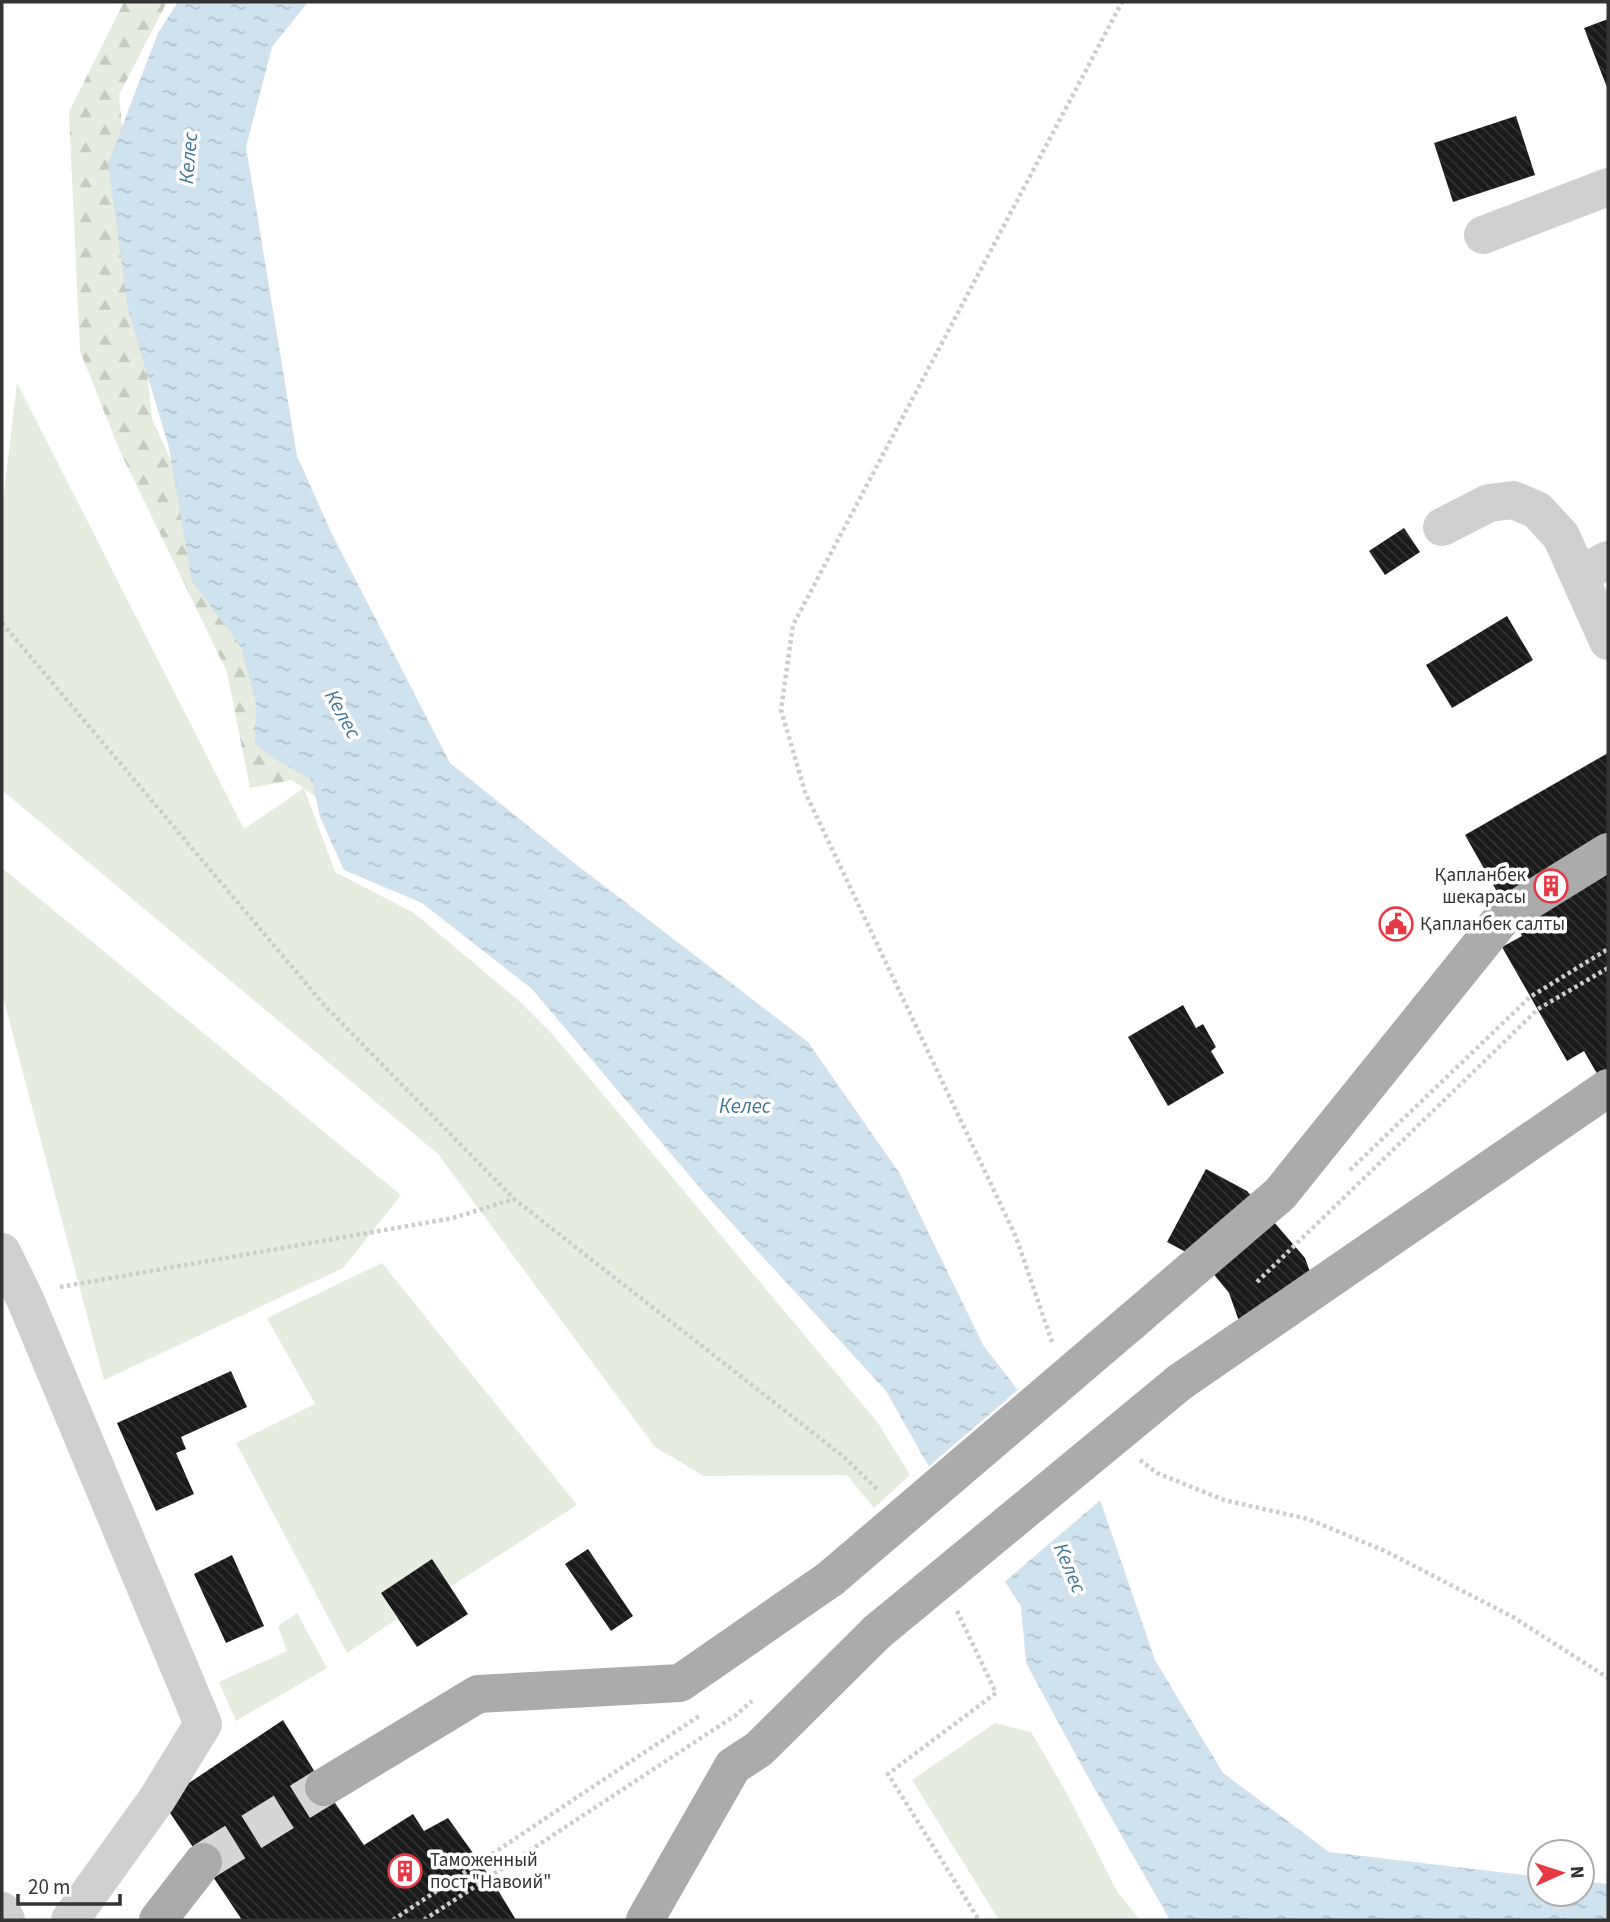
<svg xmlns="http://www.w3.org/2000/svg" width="1610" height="1922" font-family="'Source Sans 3',sans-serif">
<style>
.green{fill:#e6ecdf}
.forest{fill:url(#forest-firs)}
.water{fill:url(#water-ripples)}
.pier{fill:#fff}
.building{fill:url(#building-back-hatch)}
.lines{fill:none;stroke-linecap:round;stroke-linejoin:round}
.major-tunnel{stroke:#d6d6d6;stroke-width:38;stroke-dasharray:38 19;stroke-linecap:butt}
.path{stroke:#cdcdcd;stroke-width:4.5;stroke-dasharray:3.5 3.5;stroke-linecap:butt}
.minor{stroke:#d0d0d0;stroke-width:38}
.major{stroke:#ababab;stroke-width:38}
.major-bridge{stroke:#ababab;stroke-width:38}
.labels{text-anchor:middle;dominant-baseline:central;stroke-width:7;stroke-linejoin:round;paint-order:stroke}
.poi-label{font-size:19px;fill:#333;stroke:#fff;text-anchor:start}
.water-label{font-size:21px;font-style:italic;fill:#3f7597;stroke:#fff}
</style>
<defs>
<pattern id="forest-firs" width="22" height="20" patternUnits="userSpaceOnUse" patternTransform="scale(1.75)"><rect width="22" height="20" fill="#e6ecdf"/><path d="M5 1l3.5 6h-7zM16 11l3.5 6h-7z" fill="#c6cbc0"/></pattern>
<pattern id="water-ripples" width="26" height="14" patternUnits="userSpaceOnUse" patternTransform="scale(1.75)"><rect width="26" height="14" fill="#cfe2ee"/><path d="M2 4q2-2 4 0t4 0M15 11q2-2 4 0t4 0" fill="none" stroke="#b2c2cd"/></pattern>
<pattern id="building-back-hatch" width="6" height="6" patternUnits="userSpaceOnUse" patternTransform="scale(1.75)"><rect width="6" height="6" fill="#1a1a1a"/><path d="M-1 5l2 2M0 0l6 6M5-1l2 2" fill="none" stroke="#333"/></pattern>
</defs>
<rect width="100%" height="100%" fill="#fff"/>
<path class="green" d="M17,383L244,829L304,788L335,872L414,913L517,999L554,1036L878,1423L910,1475L874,1508L847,1475L704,1476L655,1447L438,1154L2,790V510Z
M2,868L401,1195L343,1268L104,1380L2,993Z
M382,1263L577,1505L450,1587L431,1560L381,1593L397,1619L347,1653L236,1443L315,1404L267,1318Z
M297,1613L327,1668L236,1721L219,1682L287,1651L278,1626Z
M995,1723L1031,1732L1065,1790L1118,1893L1140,1920H999L912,1780Z"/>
<path class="forest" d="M124,2H167L119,95L152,419L274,683L346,818L292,780L250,788L227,672L119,449L80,351L69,112Z"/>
<path class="water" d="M178,2H308L272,47L246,147L297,456L331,532L450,763L578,866L808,1042L900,1174L983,1345L1098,1494L1155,1660L1223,1773L1329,1852L1540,1877V1894H1582V1881L1608,1884V1920H1170L1084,1770L1026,1663L1021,1606L925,1460L886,1391L705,1194L532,989L422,903L344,870L320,817L312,780L278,761L255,745L256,704L241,647L192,581L169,448L128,310L108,163L158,33Z"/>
<path class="pier" d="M1020,1388L1101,1492L1103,1498L1002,1584L926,1469Z"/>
<path class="building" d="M1608,19V90L1584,28Z
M1516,116L1535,175L1453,202L1434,143Z
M1404,528L1420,552L1385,575L1369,551Z
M1507,616L1533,660L1452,708L1426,665Z
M1608,753V1093L1584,1051L1567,1061L1502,947L1522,936L1465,835Z
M1183,1005L1196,1028L1203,1024L1216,1047L1211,1051L1224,1073L1168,1106L1128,1037Z
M1206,1169L1247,1191L1305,1258L1319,1297L1240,1324L1229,1293L1203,1261L1167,1242Z
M231,1371L247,1407L181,1437L186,1449L176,1453L194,1494L156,1511L117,1423Z
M588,1549L633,1616L611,1631L565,1564Z
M232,1555L264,1626L226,1643L194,1574Z
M432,1559L468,1614L417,1647L381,1593Z
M283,1720L324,1787L364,1845L413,1814L424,1831L448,1818L490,1877L516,1920H242L162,1801Z"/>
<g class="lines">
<path class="major-tunnel" d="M203,1862L324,1787"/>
<path class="path" d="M2,623L325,1006L514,1199
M1350,1170L1530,997L1608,949
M1257,1282L1538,1009L1608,968
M60,1287L453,1218L514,1199L844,1457L878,1490
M1052,1342L1016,1237L805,792L781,710L793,625L1122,2
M1140,1460L1157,1473L1224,1500L1308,1519L1385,1551L1513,1617L1608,1678
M957,1611L996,1693L888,1774L979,1920
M393,1920L699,1716
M424,1920L736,1715L752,1701"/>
<path class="minor" d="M1483,235L1608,187
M1442,527L1489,503L1513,500L1537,510L1561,536L1608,641
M1579,575L1608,560
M2,1252L25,1299L203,1724L157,1799L70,1920
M2,1911L6,1920"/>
<path class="major" d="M1131,1322L1280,1194L1503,917L1608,852
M1180,1382L1608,1088
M324,1787L478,1694L680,1683L830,1579
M158,1920L203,1862
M645,1920L733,1766L759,1749L877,1632"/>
<path class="major-bridge" d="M830,1579L1131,1322
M877,1632L1180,1382"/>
</g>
<defs>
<symbol id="building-ring" viewBox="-11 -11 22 22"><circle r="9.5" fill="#fff" stroke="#e63946" stroke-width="1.5"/><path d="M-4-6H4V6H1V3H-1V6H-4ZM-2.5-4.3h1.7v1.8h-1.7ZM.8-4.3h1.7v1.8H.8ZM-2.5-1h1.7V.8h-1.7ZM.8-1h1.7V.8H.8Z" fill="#e63946"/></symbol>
<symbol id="civic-ring" viewBox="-11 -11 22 22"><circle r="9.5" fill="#fff" stroke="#e63946" stroke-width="1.5"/><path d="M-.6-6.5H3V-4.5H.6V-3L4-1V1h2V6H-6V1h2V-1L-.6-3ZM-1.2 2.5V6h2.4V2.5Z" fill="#e63946"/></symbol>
</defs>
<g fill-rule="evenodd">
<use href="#building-ring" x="1532" y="867" width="38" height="38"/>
<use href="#civic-ring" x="1377" y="905" width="38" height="38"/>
<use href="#building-ring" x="386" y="1852" width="38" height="38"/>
</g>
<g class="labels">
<g class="poi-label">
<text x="1526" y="875" text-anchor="end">Қапланбек<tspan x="1526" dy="22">шекарасы</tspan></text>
<text x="1420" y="924">Қапланбек салты</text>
<text x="430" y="1860">Таможенный<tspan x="430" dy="22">пост "Навоий"</tspan></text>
</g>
<g class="water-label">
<text transform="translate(188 158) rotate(-85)">Келес</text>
<text transform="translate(343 714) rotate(61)">Келес</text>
<text x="745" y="1106">Келес</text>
<text transform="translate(1070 1568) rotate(67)">Келес</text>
</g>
</g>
<rect width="1610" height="1922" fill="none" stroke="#333333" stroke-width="7"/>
<g transform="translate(1561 1873) rotate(87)"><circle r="33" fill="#ffffff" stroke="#adadad" stroke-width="2"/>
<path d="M0-5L12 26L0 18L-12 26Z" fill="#e63946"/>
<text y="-10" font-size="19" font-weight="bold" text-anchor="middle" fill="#333333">N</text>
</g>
<path d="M18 1894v10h102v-10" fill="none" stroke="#333333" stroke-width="3.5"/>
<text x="28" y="1894" font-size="21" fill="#333333" stroke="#ffffff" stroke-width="5" paint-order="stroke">20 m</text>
</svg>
